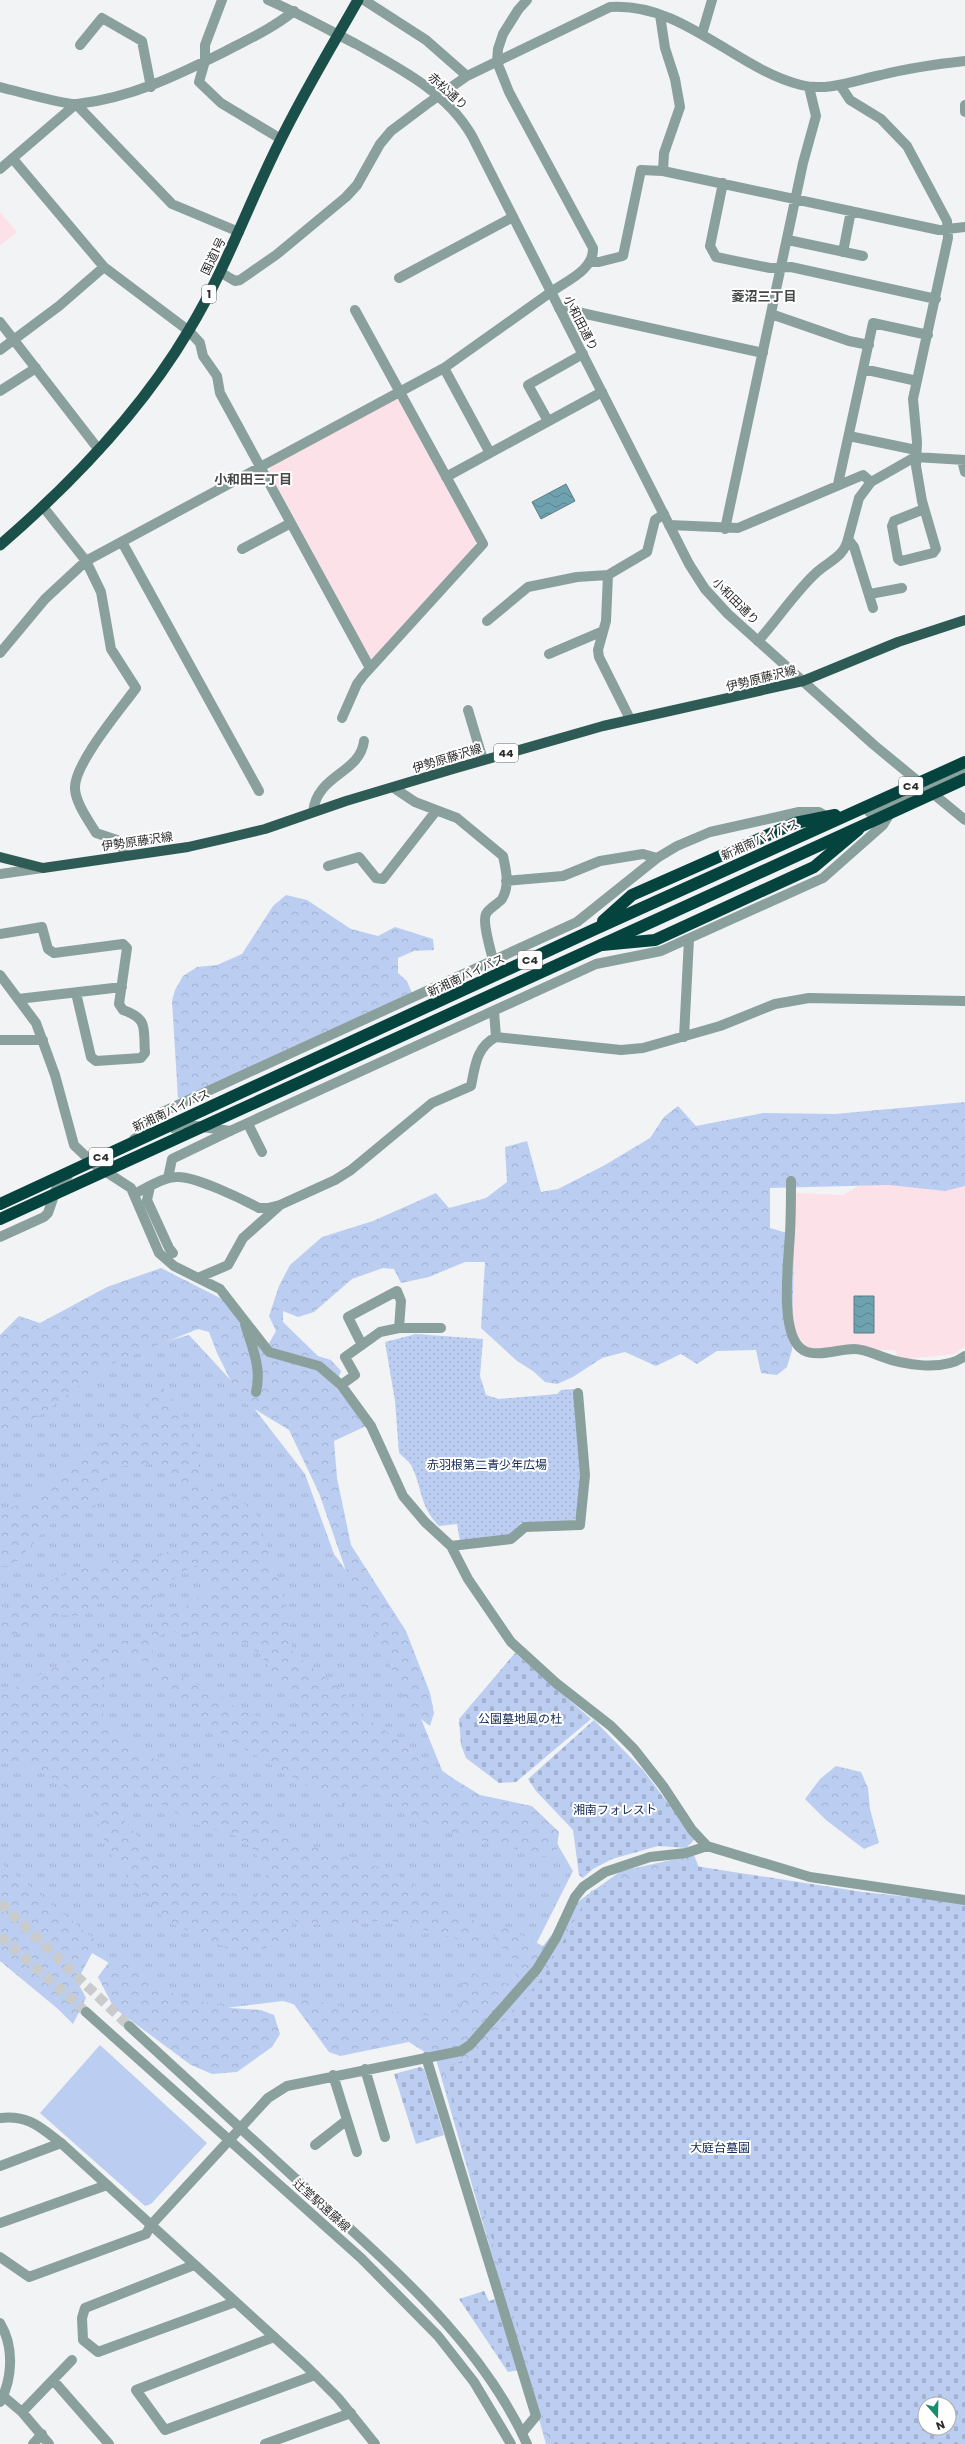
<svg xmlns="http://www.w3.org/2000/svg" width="965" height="2444" font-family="Poppins,'Noto Sans JP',sans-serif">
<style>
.education{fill:#fce1e8}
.grass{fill:url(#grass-tufts)}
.forest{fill:url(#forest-crowns);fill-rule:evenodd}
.cemetery{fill:url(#cemetery-stones);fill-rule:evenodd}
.park{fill:url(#park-dots)}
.pitch{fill:#bbcef1}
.water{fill:url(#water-waves);stroke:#5a7f88}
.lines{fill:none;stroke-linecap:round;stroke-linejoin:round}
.tertiary-tunnel{stroke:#cacbcd;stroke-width:10;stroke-dasharray:10 5;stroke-linecap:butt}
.minor{stroke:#89a09c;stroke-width:10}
.tertiary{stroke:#89a09c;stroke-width:10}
.primary{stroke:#2f5b56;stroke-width:10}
.trunk{stroke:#1a4f4a;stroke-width:11}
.motorway{stroke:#05433e;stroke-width:12}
.motorway-bridge{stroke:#05433e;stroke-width:12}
.labels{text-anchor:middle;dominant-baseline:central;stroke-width:4;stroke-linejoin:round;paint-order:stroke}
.shield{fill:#fff;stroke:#6b6b6c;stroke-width:1}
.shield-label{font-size:11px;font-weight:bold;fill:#2c2c2d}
.street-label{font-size:12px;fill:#2c2c2d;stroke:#fff}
.park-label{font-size:12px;fill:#122755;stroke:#fff}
.neighbourhood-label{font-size:13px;font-weight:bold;fill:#464748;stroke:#fff}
</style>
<defs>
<pattern id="grass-tufts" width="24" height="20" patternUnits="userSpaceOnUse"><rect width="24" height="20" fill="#bbcef1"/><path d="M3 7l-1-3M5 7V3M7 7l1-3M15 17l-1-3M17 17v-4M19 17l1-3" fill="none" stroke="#a1b1cf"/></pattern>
<pattern id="forest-crowns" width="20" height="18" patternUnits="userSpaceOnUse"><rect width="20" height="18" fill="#bbcef1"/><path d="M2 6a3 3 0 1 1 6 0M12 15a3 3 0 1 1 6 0" fill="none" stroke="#a1b1cf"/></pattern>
<pattern id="cemetery-stones" width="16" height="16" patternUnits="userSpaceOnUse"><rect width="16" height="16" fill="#bbcef1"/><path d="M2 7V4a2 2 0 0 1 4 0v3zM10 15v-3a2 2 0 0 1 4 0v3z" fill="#a1b1cf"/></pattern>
<pattern id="park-dots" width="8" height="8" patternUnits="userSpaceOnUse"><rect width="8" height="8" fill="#bbcef1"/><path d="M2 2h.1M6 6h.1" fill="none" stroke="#a1b1cf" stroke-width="1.8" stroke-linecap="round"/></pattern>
<pattern id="water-waves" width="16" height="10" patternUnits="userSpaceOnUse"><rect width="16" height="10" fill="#6ea2af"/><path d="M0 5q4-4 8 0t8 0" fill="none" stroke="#5b848f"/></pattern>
</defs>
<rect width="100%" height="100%" fill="#f2f3f5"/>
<path class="education" d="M0,212L17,232L0,246Z
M394,399L400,401L476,542L474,547L374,661L371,660L269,471L271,467Z
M889,1181L965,1185V1346L955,1354L906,1359L897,1356L895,1350H878L860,1345L810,1349L799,1342L795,1333L789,1279L793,1198L797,1193L843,1195L858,1186Z"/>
<path class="grass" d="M189,1335L239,1389L305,1474L334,1554L379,1616L453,1797L541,1816L573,1871L525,1966L467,2034L345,2019L283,2001L193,2012L80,1946L0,1873V1420L77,1366Z"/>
<path class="forest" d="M286,895L307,900L351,929L378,936L395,927L433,939L434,950L414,951L398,958V973L407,981L412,993L184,1098H178L172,1001L175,990L183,976L197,967L217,965L242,954L273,906Z
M965,1102V1186L945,1191L889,1185L770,1188V1228L794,1235L792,1350L787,1367L777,1375L761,1373L756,1350L717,1351L697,1364L681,1354L656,1366L625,1352L602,1358L573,1377L557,1384L545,1382L533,1371L517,1361L481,1328L485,1262H465L429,1277L401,1283L394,1269L383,1268L352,1279L314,1312L298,1317L283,1311V1322L318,1356L331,1360L341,1371L335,1386L366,1426L334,1441L337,1478L351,1545L406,1631L430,1693L434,1713L430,1726L412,1712L345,1568L319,1493L289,1430L241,1401L217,1353L209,1332L198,1329L106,1366L41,1415L0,1433V1335L19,1316L40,1323L107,1287L161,1268L222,1299L264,1352L276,1331L269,1316L279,1286L290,1265L322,1237L373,1221L436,1193L449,1208L486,1198L507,1182L505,1147L527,1141L541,1192L558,1189L605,1165L650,1138L664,1117L678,1106L696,1126L763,1113L835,1114Z
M155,1381L170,1395L196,1438L200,1485L238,1498L257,1515L289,1614L293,1654L338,1686L364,1716L454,1779L480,1795L532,1806L559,1832L556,1855L547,1857L442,1830L404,1814L368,1786L341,1806L231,1741L157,1685L141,1659L122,1657L107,1668L101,1690V1710L111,1727L143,1756L209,1772L239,1792L293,1840L391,1871L476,1922L479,1945L386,1919L336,1929L317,1924L304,1926L293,1919L286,1942L246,1954L238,1953L166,1921L130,1881L107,1849L91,1803L39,1770L0,1760V1695C33,1679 102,1638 136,1640L212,1588L196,1565L165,1584L145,1612L107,1596L80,1616L62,1615L0,1639V1611L51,1580L103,1561L156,1558L176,1548L193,1531L175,1481L152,1464L113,1467L96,1506L49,1525L13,1566H0V1510L23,1504L68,1467L102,1444L120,1426L148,1411ZM169,1631L245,1643L260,1654L315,1734L238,1710L217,1693L153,1664L152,1640ZM131,1793L166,1806L192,1823L235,1836L252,1848L267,1872L254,1902L193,1883L160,1863L118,1813Z
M836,1766L861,1772L868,1788L870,1809L879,1843L864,1849L826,1820L805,1799L820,1779Z
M694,1855L704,1880L570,2444H546L436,2059L409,2042L340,2056L329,2052L287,1995L344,2007L434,2016L462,2008L463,1978L471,1973L508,1984L522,1967L493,1939L499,1924L543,1946L576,1903L621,1871Z
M0,1862L98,1942L77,1981L86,1998L73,2024L58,2009L0,1961Z
M109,1962H125L156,1985L179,1996L231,2008L261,2010L274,2015L280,2034L272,2047L237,2072L212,2074L191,2065L114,2008L98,1977Z"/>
<path class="cemetery" d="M515,1653L591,1719L516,1782L499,1783L466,1758L461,1745L459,1719Z
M594,1720L643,1770L695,1839L686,1848L658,1846L612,1859L593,1869L583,1878L579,1875L573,1830L536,1791L528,1779Z
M676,1863L863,1892L965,1903V2444H551L443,2069L476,2055L544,1976L591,1891ZM925,2404H949V2428H925Z
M420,2067L424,2069L444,2135L416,2144L394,2074Z
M484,2291L489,2301L495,2299L518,2370L508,2372L459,2299Z"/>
<path class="park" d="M416,1334L483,1339L480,1376L486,1395L499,1399L557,1394L561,1390L574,1389L582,1477L576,1519L568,1522L521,1523L509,1535L460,1541L457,1524L439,1526C419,1505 423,1490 412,1467C410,1462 403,1457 399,1453L395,1401L385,1342Z"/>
<path class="pitch" d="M100,2045L207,2143L151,2204L145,2206L40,2113Z"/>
<path class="water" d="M566,484L575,501L541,519L532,502Z
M854,1296H874V1333H854Z"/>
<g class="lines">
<path class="tertiary-tunnel" d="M0,1903L129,2026
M0,1936L86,2012"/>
<path class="minor" d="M222,0L205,45V61L199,82L221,103L281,139
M364,0L426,40L467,76
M660,15L665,48L675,79L680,107L664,153L663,171
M702,34L712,0
M80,45L102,18L142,41L151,87
M840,85L850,100L881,119L907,146L947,221L948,238L913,399L917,442L916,466L922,501L936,549L933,553L901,561L898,559L892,526L894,521L924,509
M0,87C16,91 65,105 77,104C131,98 178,75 226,51C249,39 273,28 294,11
M76,104L172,204L239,232
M965,105V112
M13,159L104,267L189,331L200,343L203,356L217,376L220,393L370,668
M0,169L76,104
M723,183L710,246L716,257L770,268L791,267L936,299
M788,240L863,256
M843,252L851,211
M591,262H599L623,256L641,170L663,171L939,230L965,227
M220,272L235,281L240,280L276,255L346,197L357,185L380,144L391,131L427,104L467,76L610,7C683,2 734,68 801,85C827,92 856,80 881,75C909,68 937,64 965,61
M399,278L513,217
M559,308L763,353
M771,314L849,341L869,345
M0,322L99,450
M0,350L59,306L104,267
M444,368L490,453
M863,369L917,381
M0,391L36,368
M548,421L528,385L583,354
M849,436L916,450
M962,460L965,472
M446,477L602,392
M871,482L859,498L848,539L854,547L873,608
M838,484L873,323L928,335
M44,508L86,561L101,592L111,649L136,688C121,709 73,765 75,789C76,804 89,821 96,833L120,841L125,855
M669,525L738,528L863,475L871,482L915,457L965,460
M725,529L803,163L816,116L809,87
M122,542L259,791
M242,549L291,523
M608,575L606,621L598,650L599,657L630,719
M870,594L902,588
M487,621L528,587L577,577L608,575L647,552L655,520L664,514
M758,641C778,619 795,592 817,572C829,561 844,557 848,539
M0,653L45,599L86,561L444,368L551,292
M549,654L603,631
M468,710L483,760
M342,718L357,684L363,676L483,544L355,310
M394,788L415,802L457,818L503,856C506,869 510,886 502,899C498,904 489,908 486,914C482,922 491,951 493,960
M313,812C317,774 360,774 364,741
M328,866L359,857L376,878L383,879L436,811
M0,874L42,868
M506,881L563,876L600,861L643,854L657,858
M0,934L42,927L48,949L54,953L123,944L127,948L119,1004L123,1010C149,1019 143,1028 145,1053L141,1058L96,1061L91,1057L76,993
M0,975L36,1023L55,1075L74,1145L94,1164L131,1188L159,1253L174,1266L220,1289L269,1352L319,1366L341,1385L371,1426L403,1496L425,1522L451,1546L468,1579L511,1642L556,1683L611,1726L634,1749L663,1786L692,1830L707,1846
M18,999L122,987
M494,1011L496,1037
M684,1037L689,939
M0,1040H43
M248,1124L262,1152
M168,1178L172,1159L230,1131
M791,1181C791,1198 791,1215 790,1233C789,1258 778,1335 803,1350C816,1358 839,1349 854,1349C863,1349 872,1353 880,1356C903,1365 944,1372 965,1356
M150,1187L147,1200L169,1248L173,1253
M134,1194C147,1188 163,1177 177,1177C195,1176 242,1199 259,1208H268L280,1205L335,1180L351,1170L432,1103L471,1086C475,1067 476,1047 496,1037L621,1050L643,1048L720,1026L775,1004L809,998L965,1001
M200,1277L228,1265L243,1238L279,1206
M245,1324C252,1347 262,1368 256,1392
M362,1345L348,1317L397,1291L401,1301L399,1328
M341,1385L355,1375L345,1357L380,1332L399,1328H441
M451,1546L511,1539L525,1527L580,1525L585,1475L578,1393
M426,2057L536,2416L522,2433
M365,2069L385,2137
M333,2075L357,2152
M315,2145L347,2120
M0,2166L61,2143
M0,2223L107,2185
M0,2257L29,2277L146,2234L151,2225L268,2098L287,2086L461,2051L470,2045L537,1969L556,1938L575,1897L583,1887L605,1872L650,1857L686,1853L707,1846L810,1877L965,1900
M194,2265L85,2308L82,2318L83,2340L98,2352L235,2302
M0,2323C14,2346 13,2378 0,2402
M274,2337L136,2390L165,2430L315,2375
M53,2380L109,2444
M3,2396L22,2412L49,2444
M22,2412L72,2360
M33,2444L42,2434
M265,2444L351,2413"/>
<path class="tertiary" d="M268,0C298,13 327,29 356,44C399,68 447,92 472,136L689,564L705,589L728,614L874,745L965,820
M527,0L518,10L503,34L498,49L497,62L509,92L593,248C594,270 566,281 551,292
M869,812L898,799
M173,1128L182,1124L230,1131L596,964L661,951L823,878L883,825L895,805L917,791L965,771
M134,1139L141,1135L144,1127L158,1114L577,922L657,858L677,846L710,832L799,812H819L831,819
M0,1237L44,1217L48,1213L59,1181L68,1176
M86,2012L361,2258L438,2336L474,2382L511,2444
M129,2026C193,2084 257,2143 321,2202C399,2274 482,2345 527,2444
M0,2118C29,2115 40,2127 61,2143L306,2366L338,2398L375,2444"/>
<path class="primary" d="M0,857L43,868L188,847L223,839L265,829L346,801L453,769L603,726L803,681L898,642L965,620"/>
<path class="trunk" d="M0,545C72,483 140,413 189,330C226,269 249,202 281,139C304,92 332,46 358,0"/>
<path class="motorway" d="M602,945L655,940L814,867L858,830"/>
<path class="motorway-bridge" d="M603,921L632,895L795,823L835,815
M0,1204L593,930L965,762
M0,1219L965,779"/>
</g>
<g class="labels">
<g class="shield">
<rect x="202" y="285" width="14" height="18" rx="3"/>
<rect x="494" y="744" width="24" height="18" rx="3"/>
<rect x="899" y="777" width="24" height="18" rx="3"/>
<rect x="518" y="951" width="24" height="18" rx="3"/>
<rect x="89" y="1148" width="24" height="18" rx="3"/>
</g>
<g class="shield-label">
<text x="209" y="294">1</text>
<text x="506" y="753">44</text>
<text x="911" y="786">C4</text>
<text x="530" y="960">C4</text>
<text x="101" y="1157">C4</text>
</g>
<g class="street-label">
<text transform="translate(448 91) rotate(42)">赤松通り</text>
<text transform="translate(213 256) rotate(-64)">国道1号</text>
<text transform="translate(581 323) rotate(63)">小和田通り</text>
<text transform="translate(736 601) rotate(45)">小和田通り</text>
<text transform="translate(761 678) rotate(-14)">伊勢原藤沢線</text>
<text transform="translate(447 758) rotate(-17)">伊勢原藤沢線</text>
<text transform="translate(760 839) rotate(-24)">新湘南バイパス</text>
<text transform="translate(137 841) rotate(-8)">伊勢原藤沢線</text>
<text transform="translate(466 975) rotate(-25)">新湘南バイパス</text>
<text transform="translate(171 1110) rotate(-25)">新湘南バイパス</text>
<text transform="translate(322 2205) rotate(42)">辻堂駅遠藤線</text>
</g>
<g class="park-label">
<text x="487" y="1464">赤羽根第二青少年広場</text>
<text x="520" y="1718">公園墓地風の杜</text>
<text x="615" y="1809">湘南フォレスト</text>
<text x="720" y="2147">大庭台墓園</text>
</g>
<g class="neighbourhood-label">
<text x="764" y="296">菱沼三丁目</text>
<text x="253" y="479">小和田三丁目</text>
</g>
</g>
<g transform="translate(937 2416) rotate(160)"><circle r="19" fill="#ffffff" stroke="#ababab"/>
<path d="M0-3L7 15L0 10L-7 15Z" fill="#178c6e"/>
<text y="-6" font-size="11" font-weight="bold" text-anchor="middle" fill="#2c2c2d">N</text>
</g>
</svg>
